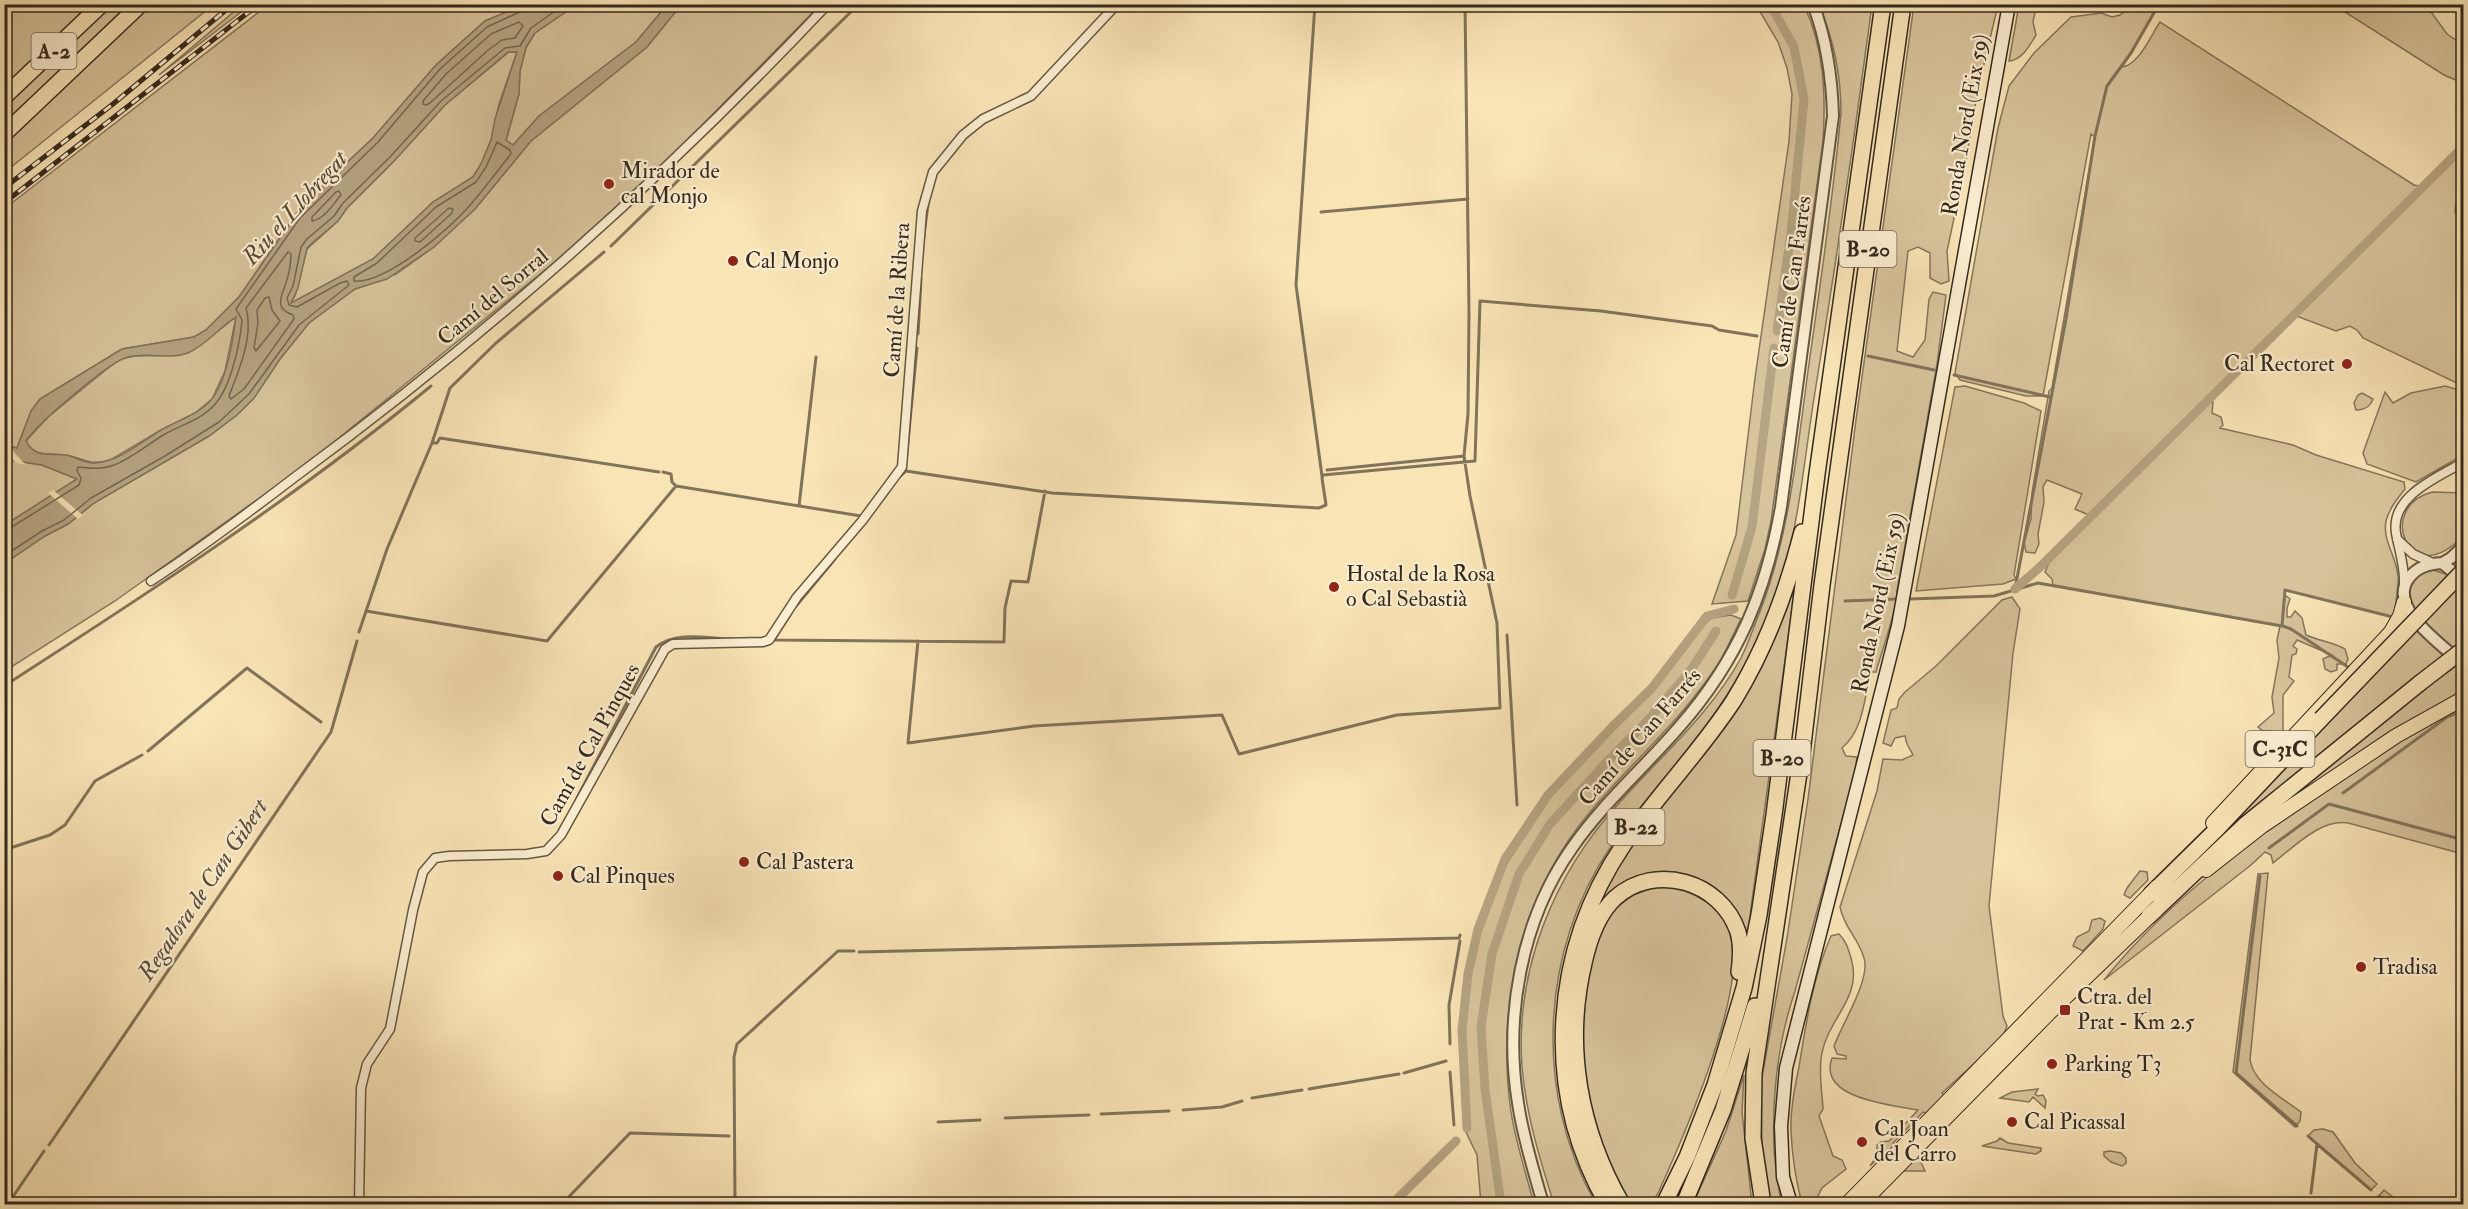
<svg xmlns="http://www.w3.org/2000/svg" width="2468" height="1209" font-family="'IM FELL Double Pica',serif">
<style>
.green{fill:#d8c49c;stroke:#86765c;stroke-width:1.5}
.water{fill:#b6a482;stroke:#82735a;stroke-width:1.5;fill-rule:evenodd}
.pier{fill:#f9e4b6}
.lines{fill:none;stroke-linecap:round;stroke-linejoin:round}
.shore{stroke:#756650;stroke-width:1.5}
.stream{stroke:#82735a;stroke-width:3}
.canal{stroke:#b6a482;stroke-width:9}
.minor-casing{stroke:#655843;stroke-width:11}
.tertiary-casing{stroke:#655843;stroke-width:14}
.secondary-casing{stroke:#34291d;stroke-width:15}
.trunk-casing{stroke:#34291d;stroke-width:16}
.motorway-casing{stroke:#34291d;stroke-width:18}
.minor{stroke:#fbedd0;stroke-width:8}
.tertiary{stroke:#fbedd0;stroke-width:10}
.secondary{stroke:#fbedd0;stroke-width:12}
.trunk{stroke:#f9e4b6;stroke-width:14}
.motorway{stroke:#f9e4b6;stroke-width:15}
.rail-casing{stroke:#34291d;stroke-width:5}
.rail{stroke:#fbedd0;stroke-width:3;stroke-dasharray:9;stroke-linecap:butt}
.motorway-bridge-casing{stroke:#34291d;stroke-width:18;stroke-linecap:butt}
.motorway-bridge{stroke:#f9e4b6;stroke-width:15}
.poi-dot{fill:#8f2418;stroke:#fbedd0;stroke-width:2}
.labels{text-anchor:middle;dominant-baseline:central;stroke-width:4.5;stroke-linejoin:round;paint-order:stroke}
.shield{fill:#fbedd0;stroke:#706453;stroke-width:1.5}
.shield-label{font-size:21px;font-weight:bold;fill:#34291d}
.street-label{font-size:22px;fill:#34291d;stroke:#fbedd0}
.poi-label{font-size:22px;fill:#34291d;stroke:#fbedd0;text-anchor:start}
.water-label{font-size:24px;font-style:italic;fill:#5b4e3b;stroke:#fbedd0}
</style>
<rect width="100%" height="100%" fill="#f9e4b6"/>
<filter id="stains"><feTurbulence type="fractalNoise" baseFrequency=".00333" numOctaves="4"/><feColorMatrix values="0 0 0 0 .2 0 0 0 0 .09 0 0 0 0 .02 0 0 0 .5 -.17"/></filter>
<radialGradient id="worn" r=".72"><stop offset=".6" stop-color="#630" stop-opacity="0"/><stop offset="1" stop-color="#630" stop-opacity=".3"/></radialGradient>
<path class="green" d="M15,5H213L5,172V15Z
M242,5H250L159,75Z
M268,5H523L485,21L436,65L373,138L323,185L296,214L239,297L206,330L194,337L122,349L40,399L31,411L17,448L5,445L4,209Z
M576,5H667L636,42L539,116L513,145L506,141L519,94L520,71L526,48L535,33Z
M681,5H820L657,171L550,266L307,464L115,601L5,671V563L45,536L68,524L94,503L209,436L237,415L254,398L280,359L309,323L355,289L396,274L434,247L475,209L531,141L647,47Z
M1756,5H1804C1824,48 1826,94 1823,141L1771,521L1765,549L1748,601L1712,604L1736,535L1755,378L1789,141L1792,94L1787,68L1778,42Z
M1819,5H1872C1855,134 1836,263 1815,392C1805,453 1800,516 1783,576C1766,632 1735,687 1700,734C1672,772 1638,806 1612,845C1540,949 1533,1094 1596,1204H1554C1540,1160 1526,1114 1522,1067C1515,968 1554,874 1620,802C1662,755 1710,714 1741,658C1748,644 1753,629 1759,614C1789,538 1797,452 1808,371C1820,285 1833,200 1841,113C1841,74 1834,40 1819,5Z
M1914,5H1998L1978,89L1965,167L1947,251L1949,281L1941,284L1930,278V253L1918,247L1908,251L1897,351L1913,357L1925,340L1929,299L1933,292L1946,295L1937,364L1897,591C1897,611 1882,650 1876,672H1871C1864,697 1864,730 1842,748L1846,756L1857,757L1855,773L1795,991C1778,1041 1772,1096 1774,1149C1775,1167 1779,1186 1781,1204H1772L1766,1183L1762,1151L1761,1083L1787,938L1808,799L1856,420Z
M2019,5H2045L2035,12L2033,22L2036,35C2030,45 2022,60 2009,61Z
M2132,5H2159L2122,67C2139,65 2151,35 2160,22L2414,185L2422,187L2463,146V191L2456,202L2455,212L2464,227L2463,386L2363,338L2357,330L2350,326L2336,331L2294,315L2208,400L2213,402L2212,413L2221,417L2223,425L2220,428L2293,445L2316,455L2404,482L2405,489C2397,499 2389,509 2386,521C2382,540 2397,558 2398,576C2399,582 2395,612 2393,617L2285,590V595L2290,599L2287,608V617H2291L2295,611L2302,618L2306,635C2319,641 2333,642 2345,649L2348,659L2346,664H2337V670L2331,672L2325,669L2323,659L2332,655L2297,640L2293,646L2297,649L2296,654L2292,655L2289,677L2294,681L2283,695V734L2277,739L2272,738V731H2263L2258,727L2274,713L2272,697L2279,658L2277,640L2280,626L2053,585L2052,579L2045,572C2054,548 2070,533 2089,515L2075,509L2082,494L2047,480L2043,487L2044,502L2038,534L2039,544L2035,553L2026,552L2024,543L2031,519L2032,493L2049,391L2052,388L2095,137L2091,134L2043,396H2026L1960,380L1955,373L1998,128L2009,86L2034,53L2071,17L2101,13L2112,17L2120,15Z
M2334,5H2426L2447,34L2463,45V83L2444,75Z
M509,52H517L499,104L491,140L481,164L473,177L433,202L373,259L290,304L295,296L307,249L338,221L347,208L394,161L445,105Z
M236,317L225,371L212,399L195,413L161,430L112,459C88,467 86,458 65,455C49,453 35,458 26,441L48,417L118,360L134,356L173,355L196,347Z
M1965,386L2024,403L2041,411L2014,575L2016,579L2003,584L1916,591L1955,387Z
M2445,386L2463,391V455L2416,482L2367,464L2363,453L2385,392L2393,403L2411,393Z
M2362,393L2373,399C2370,407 2365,410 2356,410L2354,403L2358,395Z
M5,459L42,465L77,479L5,525Z
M2433,492L2463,493V536C2408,594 2375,505 2433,492Z
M2433,570L2449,575L2415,612C2405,592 2408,575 2433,570Z
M2459,583L2463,587V641L2453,649L2424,621Z
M1795,587L1748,930L1744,931L1682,876L1602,903L1598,901L1609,878L1785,611Z
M2012,597L2020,609L2013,653L1989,906L2003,1016L2007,1026L2003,1037L1942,1093L1945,1096L1927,1113L1923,1112L1893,1143L1895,1145L1888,1154L1884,1153L1870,1166L1880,1152L1877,1150V1145L1881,1142L1889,1141L1918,1110C1893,1105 1817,1099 1832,1058L1846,1059V1056L1837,1054L1834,1046C1842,1024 1871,979 1864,958C1858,937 1844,928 1840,907L1877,791L1883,759L1902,760L1913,755L1907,744L1905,736L1895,738L1891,746L1883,743L1891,710L1897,708L1899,699L1905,692L1936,666L2002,600Z
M1731,615L1741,619C1733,634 1727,650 1718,664C1683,719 1632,762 1590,812C1520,895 1496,1006 1511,1112C1516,1143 1526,1174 1534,1204H1481L1477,1155L1466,1132L1470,1127L1464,1060L1465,1018L1470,979L1477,942L1507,863L1552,795L1657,685L1705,623L1712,618Z
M2416,630L2444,656L2157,900Z
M2456,666L2463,674V693L2279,807L2391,714Z
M2463,704V854L2348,823C2320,819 2294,847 2273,863L2271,855L2265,852L2251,865L2104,980C2173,894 2263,831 2355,771C2389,748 2425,721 2463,704Z
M2140,871L2147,872L2148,880L2130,898L2124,895L2127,888Z
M2268,873L2250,1060C2254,1084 2283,1098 2301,1112L2300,1121L2295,1127L2233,1072L2258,874Z
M1661,885C1691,890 1722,904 1731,935C1748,990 1683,1138 1659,1191L1652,1204H1629L1610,1172L1592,1116L1582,1059L1583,997L1595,946L1610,913L1633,895Z
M2100,918L2105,921L2103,929L2083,951L2073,946L2077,937L2089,931L2092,920Z
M1839,934C1846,941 1848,948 1851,958C1863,997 1829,1017 1822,1053C1818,1070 1822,1091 1823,1109L1819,1116L1833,1156L1842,1160L1846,1169L1822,1188L1814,1204H1802C1796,1181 1792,1156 1791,1131C1790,1110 1795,1087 1799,1067C1806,1023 1813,977 1831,936Z
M1744,1075L1742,1112L1752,1204H1693L1726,1131Z
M2038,1089L2035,1094L2038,1096L2043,1095L2046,1101L2045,1108L2033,1097L2029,1102L2000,1098L2012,1092Z
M2323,1129L2333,1132L2355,1163L2377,1184L2371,1190L2308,1136L2314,1130Z
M2000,1138L2008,1143L2041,1148V1151L2036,1154L1982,1146L1997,1141Z
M2110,1151L2121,1153L2126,1158V1163L2122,1166L2111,1162L2104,1156V1152Z
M1914,1158L1920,1160L1925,1171H1903Z
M2384,1190L2402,1204H2388L2379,1196Z"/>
<path class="water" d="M523,5H576L535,33L526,47L520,71L519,94L506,140L513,145L539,116L636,42L667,5H681L647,47L531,141L475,209L434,247L387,279L355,289L309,323L280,359L254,398L237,415L209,436L94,503L68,524L45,536L5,563V525L77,479L42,465L5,459V445L17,448L31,411L40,399L122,349L194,337L206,330L239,297L296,215L323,185L373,138L436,65L485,21ZM508,52H517L495,119L491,140L481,164L473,177L433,202L373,259L291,303L298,288L307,248L312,243L338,221L347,208L394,161L445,105ZM236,317C233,341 227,382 211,400C198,415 178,420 161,430C141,442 120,461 96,463C85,464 76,457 66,455C50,453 35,459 26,441C37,424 110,361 128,357C147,352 169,360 188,353C206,345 220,327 236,317Z"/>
<path class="pier" d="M5,442L22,461L26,465L16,463L5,451Z
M53,490L80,513L83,515L78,519L48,493Z"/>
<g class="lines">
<path class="shore" d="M519,22L523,26L515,38L502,40L487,51L430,103L426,105L423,104V101L446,74L491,34Z
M497,142L510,150L511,154C498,170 485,188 471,204C451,228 386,284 354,281V277L377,263L436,207L476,182L486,167Z
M336,192L339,191L341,195C333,204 325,219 312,221V217Z
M449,208L453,209L452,213L420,242L415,241V238Z
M288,252L291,254C291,263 289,274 286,283C281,297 274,309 293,315L294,319L244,389L231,399L229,396C239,370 254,335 246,308Z
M269,297L272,310L280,321L256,351L254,348L258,323L257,310L265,298Z
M4,529L10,528L79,485L81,478L77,471L78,467C90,468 102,470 114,465C132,458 148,444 165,434C183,424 203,419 216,403C231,385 240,344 242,320L236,309L300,218L378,142L440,69L487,27L524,10L525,4
M4,556L42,531L64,520L91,498L165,456L219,422L249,394L299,325L349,285L347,281L340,283L297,307L289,305L287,298L293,286L301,247L307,239L334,216L343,203L390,157L441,101L505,48L520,46L531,28L565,4"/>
<path class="stream" d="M1315,4L1296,285L1322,476
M1321,212L1468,199
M923,243L928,204
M611,246L859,4
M918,334L921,279
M1868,356L1934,370
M1954,375L2050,397
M432,443H437L440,438L659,472
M906,462L917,348
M1327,470L1464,456
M663,472L671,474L672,482L676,486L861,516
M900,476L906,471L1052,493L1319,508L1326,505L1322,478L1323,475L1475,461L1480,301L1601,311L1712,326L1719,330L1757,336
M799,506L816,357
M2015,589L2066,319L2095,136L2107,86L2131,53L2159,4
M1910,599L1994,596L2038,583L2282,626L2285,590L2393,617
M1845,601L1897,599
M797,605L835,559
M366,611L547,641L676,486
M790,615L774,640L1004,642L1005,608L1011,581L1028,582L1045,491
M2283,626L2291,629L2348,667
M359,632L387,549L432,443L450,388L496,343L604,252
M1507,635L1517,805
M918,641L908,743L1034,726L1222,715L1239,754L1397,715L1500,708L1497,623L1470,496L1464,456L1468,414L1469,313L1465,4
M4,686C150,592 296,497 431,386
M148,751L247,668L321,722
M2343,793L2447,717L2464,710
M577,798L656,647C676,631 706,638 730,639
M2269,848L2329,804L2464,840
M4,850L50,835L65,825L95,781L142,755
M2260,876L2236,1073L2297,1126
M859,952L1459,938L1460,935
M1450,1044L1449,1005L1460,941
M1450,1072L1454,1125
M1404,1073L1446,1061
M1333,1085L1399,1074
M1309,1089L1332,1085
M1252,1098L1302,1090
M1183,1110L1222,1107L1242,1101
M1101,1114L1169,1111
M1005,1118L1089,1115
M938,1122L980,1120
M2308,1136L2317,1144L2311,1193
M2317,1144L2371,1190
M49,1145L331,732L357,641
M2379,1196L2388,1204
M8,1204L44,1151
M562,1204L630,1133L729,1136
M735,1204L734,1057L737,1044L838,951H854"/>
<path class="canal" d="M1770,4L1794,47L1804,99L1791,233L1777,331
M2015,589L2040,567L2464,146
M1732,595L1752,527L1774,348
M1467,1128L1462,1030L1468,974L1478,929L1505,859L1548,795L1612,727L1652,688L1707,616L1734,609
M1392,1204L1456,1141
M1501,1204L1485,1089L1481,1027L1492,954L1519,874L1550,824L1603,766L1650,718L1691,670L1716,631"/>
<defs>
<path id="minor" d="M2397,539L2413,554L2435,564
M151,581C201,548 248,513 295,477C487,336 665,177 828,4
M2404,584C2405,567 2399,550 2396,533C2390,496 2438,477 2464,462
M359,1204L361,1088L367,1064L390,1029L413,910L423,872L435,858L449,856L527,854L546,851L561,835L665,649L673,644L763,642L769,640L797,597L862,521L902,467L922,211L933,172L963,135L983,119L1031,96L1117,4"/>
<path id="tertiary" d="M2442,563L2451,558L2464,546
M2462,579L2442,563C2428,564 2417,567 2409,578C2386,608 2444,646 2464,665
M1543,1204C1534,1171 1523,1138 1518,1103C1504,1017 1521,920 1572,848C1603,803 1645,767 1680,726C1738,660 1766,592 1781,507L1833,116C1832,77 1827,41 1813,4"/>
<path id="secondary" d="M1791,1204L1783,1177L1781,1126L1786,1068L1898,626L2009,4"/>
<path id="trunk" d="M2213,823L2391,632L2400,616L2404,602
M2206,870L2262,826L2396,736L2464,698
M1847,1204L2157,887
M1861,1204L2049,1013L2156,910"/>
<path id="motorway" d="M4,97L102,4
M4,134L141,4
M2151,894L2215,831L2321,719
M2149,916L2246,824L2420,683
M1607,1204C1542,1090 1551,952 1624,844C1658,794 1701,751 1734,700C1766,648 1787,591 1802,532
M1622,1204C1580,1131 1564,1047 1584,963C1589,940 1597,915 1615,898C1655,862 1721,881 1738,932C1742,946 1741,958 1739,972
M1664,1204L1687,1157L1715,1085L1744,988L1759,915L1774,815L1817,474L1883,4
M1684,1204L1723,1110L1755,1006
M1763,1204L1753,1138L1754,1073L1802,753L1822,585L1903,4"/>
</defs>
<use href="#minor" class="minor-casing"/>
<use href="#tertiary" class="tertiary-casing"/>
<use href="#secondary" class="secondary-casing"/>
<use href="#trunk" class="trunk-casing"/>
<use href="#motorway" class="motorway-casing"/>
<use href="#minor" class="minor"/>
<use href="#tertiary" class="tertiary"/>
<use href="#secondary" class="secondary"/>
<use href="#trunk" class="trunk"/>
<use href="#motorway" class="motorway"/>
<defs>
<path id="rail" d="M4,188L113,104L233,4
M4,203L259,4"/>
</defs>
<use href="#rail" class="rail-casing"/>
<use href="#rail" class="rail"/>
<defs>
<path id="motorway-bridge" d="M2420,683L2464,649
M2321,719L2464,570"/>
</defs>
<use href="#motorway-bridge" class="motorway-bridge-casing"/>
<use href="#motorway-bridge" class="motorway-bridge"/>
</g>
<g class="poi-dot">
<circle cx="609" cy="184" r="6"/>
<circle cx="733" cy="261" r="6"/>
<circle cx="2347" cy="364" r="6"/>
<circle cx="1334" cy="587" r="6"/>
<circle cx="744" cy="862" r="6"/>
<circle cx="558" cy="876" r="6"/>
<circle cx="2361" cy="967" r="6"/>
<rect x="2059" y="1004" width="12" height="12" rx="3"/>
<circle cx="2052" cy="1064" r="6"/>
<circle cx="2012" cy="1122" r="6"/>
<circle cx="1862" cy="1142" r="6"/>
</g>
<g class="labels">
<g class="shield">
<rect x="31.5" y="33" width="45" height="36" rx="4.5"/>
<rect x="1839.5" y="231" width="57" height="36" rx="4.5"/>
<rect x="2245.5" y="731" width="69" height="36" rx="4.5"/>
<rect x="1753.5" y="740" width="57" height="36" rx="4.5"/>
<rect x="1607.5" y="809" width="57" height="36" rx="4.5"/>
</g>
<g class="shield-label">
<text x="54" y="51">A-2</text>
<text x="1868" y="249">B-20</text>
<text x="2280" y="749">C-31C</text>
<text x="1782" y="758">B-20</text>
<text x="1636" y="827">B-22</text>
</g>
<g class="street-label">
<text transform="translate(1965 125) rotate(-80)">Ronda Nord (Eix 59)</text>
<text transform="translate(1792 282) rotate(-82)">Camí de Can Farrés</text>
<text transform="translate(493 297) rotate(-40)">Camí del Sorral</text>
<text transform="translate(897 300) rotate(-86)">Camí de la Ribera</text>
<text transform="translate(1878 603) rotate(-78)">Ronda Nord (Eix 59)</text>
<text transform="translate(1640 737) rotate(-49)">Camí de Can Farrés</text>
<text transform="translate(590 745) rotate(-61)">Camí de Cal Pinques</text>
</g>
<g class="poi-label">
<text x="621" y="171">Mirador de<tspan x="621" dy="25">cal Monjo</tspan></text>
<text x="745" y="261">Cal Monjo</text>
<text x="2335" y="364" text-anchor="end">Cal Rectoret</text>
<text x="1346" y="574">Hostal de la Rosa<tspan x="1346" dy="25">o Cal Sebastià</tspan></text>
<text x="756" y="862">Cal Pastera</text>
<text x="570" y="876">Cal Pinques</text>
<text x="2373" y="967">Tradisa</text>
<text x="2077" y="997">Ctra. del<tspan x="2077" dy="25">Prat - Km 2.5</tspan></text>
<text x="2064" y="1064">Parking T3</text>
<text x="2024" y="1122">Cal Picassal</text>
<text x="1874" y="1129">Cal Joan<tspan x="1874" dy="25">del Carro</tspan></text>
</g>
<g class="water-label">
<text transform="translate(295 208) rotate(-48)">Riu el Llobregat</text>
<text transform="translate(203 890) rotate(-56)">Regadora de Can Gibert</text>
</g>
</g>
<rect width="2468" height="1209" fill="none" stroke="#f9e4b6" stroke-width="24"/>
<rect x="6" y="6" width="2456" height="1197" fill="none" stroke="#34291d" stroke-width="3"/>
<rect x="12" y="12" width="2444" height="1185" fill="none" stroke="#34291d" stroke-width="1.5"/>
<rect width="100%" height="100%" filter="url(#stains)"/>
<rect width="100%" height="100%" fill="url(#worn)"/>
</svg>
